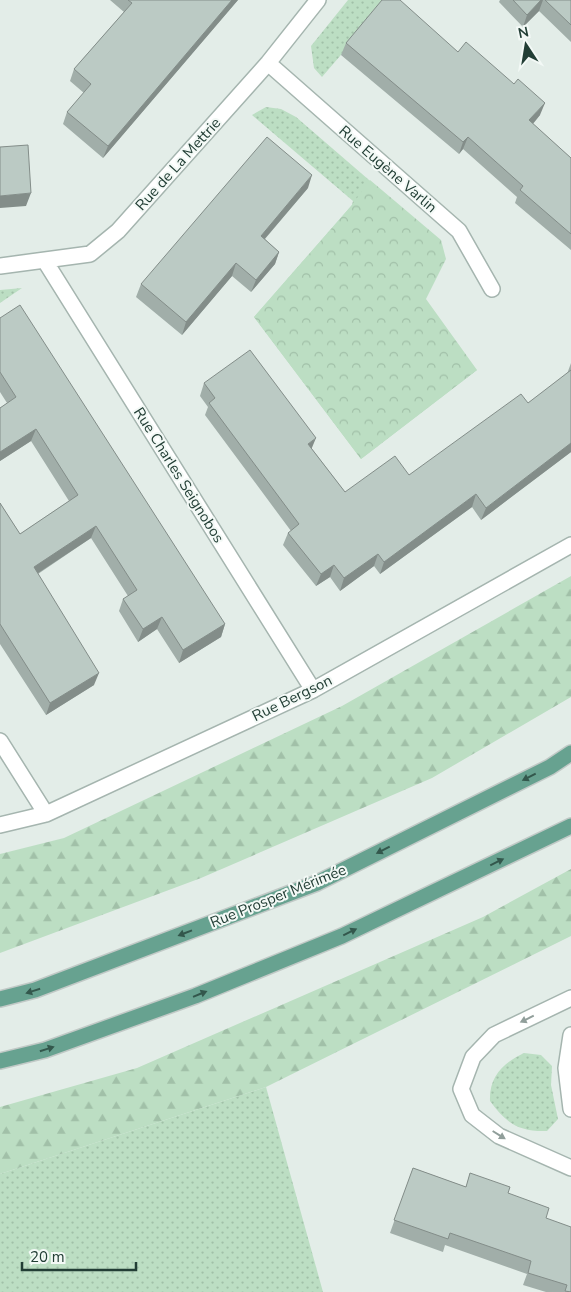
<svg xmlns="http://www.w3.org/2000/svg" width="571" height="1292" font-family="'Nunito Sans',sans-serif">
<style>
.grass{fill:url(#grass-dots)}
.forest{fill:url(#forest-firs)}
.park{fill:url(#park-crowns)}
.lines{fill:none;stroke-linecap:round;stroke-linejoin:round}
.minor-casing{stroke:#a5b5af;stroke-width:18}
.major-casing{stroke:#c1c9c6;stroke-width:18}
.minor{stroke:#fff;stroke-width:15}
.major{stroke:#67a290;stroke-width:15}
.wall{fill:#a1aea9}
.shaded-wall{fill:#838d89}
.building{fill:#bbcac4;stroke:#838d89}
.oneway{fill:#33574c}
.oneway2{fill:#909e9a}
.labels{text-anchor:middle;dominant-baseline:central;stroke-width:4;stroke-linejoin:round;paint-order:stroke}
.street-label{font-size:15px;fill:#223e35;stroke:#f3f9f6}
</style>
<defs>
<pattern id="grass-dots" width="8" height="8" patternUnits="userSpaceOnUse" patternTransform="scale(1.25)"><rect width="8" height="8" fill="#bcdec3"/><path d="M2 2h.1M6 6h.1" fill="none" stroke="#a1c0a8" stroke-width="1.8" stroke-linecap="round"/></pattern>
<pattern id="forest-firs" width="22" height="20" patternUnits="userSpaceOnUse" patternTransform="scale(1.25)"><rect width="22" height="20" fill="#bcdec3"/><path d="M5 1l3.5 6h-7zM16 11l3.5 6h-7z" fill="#a1c0a8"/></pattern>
<pattern id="park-crowns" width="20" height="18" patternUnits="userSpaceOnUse" patternTransform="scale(1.25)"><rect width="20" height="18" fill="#bcdec3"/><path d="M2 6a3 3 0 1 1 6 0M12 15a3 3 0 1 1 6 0" fill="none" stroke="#a1c0a8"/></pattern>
</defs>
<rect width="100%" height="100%" fill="#e3ede8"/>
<path class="grass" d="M348,0H388L322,77L314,68L311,46Z
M266,107L281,109L296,117L398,205L314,317L477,370L361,459L254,317L352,205L353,201L252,115Z
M22,288L0,303V290Z
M524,1053L541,1055L552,1066L551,1085L558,1119L547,1131C519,1132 506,1123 490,1101C489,1077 503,1063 524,1053Z
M266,1087L323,1292H0V1174Z"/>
<path class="forest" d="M571,576V697L432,778L201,878L0,953V854L64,838L342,706Z
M571,869V936L266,1087L0,1174V1107L137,1068L483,917Z"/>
<path class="park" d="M370,180L441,240L446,259L426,299L477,370L361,459L254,317L352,205Z"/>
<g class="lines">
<defs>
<path id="minor" d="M268,63L459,231L492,289
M45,261L313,690
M0,266L90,254L118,231L268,63L318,0
M0,741L46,814
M0,825L46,814L313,690L571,545
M571,998L494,1035L473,1057L461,1089L472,1115L499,1136L571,1168
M571,1035L566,1068L571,1109"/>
<path id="major" d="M0,999L35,990L317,883L550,767L571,753
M0,1061L45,1050L195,996L342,936L571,826"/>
</defs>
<use href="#minor" class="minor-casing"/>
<use href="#major" class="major-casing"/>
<use href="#minor" class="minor"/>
<use href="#major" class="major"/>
</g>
<path class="wall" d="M110,0H238L103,158L63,124L67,112L84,93L70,81L74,69L124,12Z
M500,0H571V42L539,11L523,27L499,2Z
M346,43L458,52L540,115L533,124L571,158V250L515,203L517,197L463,149L459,154L341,55Z
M308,188L265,239L279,252L275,264L251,292L232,276L182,335L136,297L141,284Z
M0,318L225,624L221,637L179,663L157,629L138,642L119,611L123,599L128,596L91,538L38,574L94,685L46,715L0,644V503L20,534L69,501L31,441L0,461V408L7,403L0,392Z
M571,363V452L481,520L472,507L380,574L374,566L340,591L330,577L316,586L283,545L288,533L291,531L205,415L208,407L200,396L204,383L312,449L345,492L409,475L528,403L567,374Z
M413,1168L466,1187L470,1173L508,1193L546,1218L571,1292H546L523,1285L527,1274L445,1245L443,1252L390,1233Z"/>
<path class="shaded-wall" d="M232,0H238L103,158L108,146Z
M541,0H543L539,11L523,27L527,15Z
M545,103L540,115L525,133L529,120Z
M468,137L463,149L459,154L463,142Z
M312,175L308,188L256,249L261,236Z
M31,193L26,206L0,208V196Z
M279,252L275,264L251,292L256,280Z
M236,263L232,276L182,335L186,322Z
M36,429L31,441L0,461V452Z
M316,438L311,450L308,444Z
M571,443V452L481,520L486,508Z
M476,494L472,507L380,574L384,562Z
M96,526L91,538L29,579L34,567Z
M378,554L374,566L340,591L344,578Z
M334,565L330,577L316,586L321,574Z
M162,617L157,629L138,642L143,629Z
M225,624L221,637L179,663L183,650Z
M99,673L94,685L46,715L50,703Z"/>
<path class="building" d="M128,0H232L108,146L67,112L91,84L74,69L132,3Z
M382,0H400L458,52L466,42L514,84L518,79L545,103L529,120L571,158V234L520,190L523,186L468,137L463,142L346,43Z
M513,0H541L527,15Z
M545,0H571V25Z
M267,137L312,175L261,236L279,252L256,280L236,263L186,322L141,284Z
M28,145L31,193L0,196V147Z
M20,305L225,624L183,650L162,617L143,629L123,599L137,590L96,526L34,567L99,673L50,703L0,624V503L20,534L78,495L36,429L0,452V408L16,397L0,372V318Z
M250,350L316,438L308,444L345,492L395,456L409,475L521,394L528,403L571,370V443L486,508L476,494L384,562L378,554L344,578L334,565L321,574L288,533L299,524L209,403L215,398L204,383Z
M413,1168L466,1187L470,1173L510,1187L508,1193L549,1208L546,1218L571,1227V1292L565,1291L567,1285L528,1273L531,1261L450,1233L448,1239L394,1220Z"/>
<defs><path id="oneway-solid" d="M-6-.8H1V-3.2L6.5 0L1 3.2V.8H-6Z" transform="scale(1.25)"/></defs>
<g class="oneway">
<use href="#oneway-solid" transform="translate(529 777) rotate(153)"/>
<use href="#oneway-solid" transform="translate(383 850) rotate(153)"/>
<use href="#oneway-solid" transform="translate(497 862) rotate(-26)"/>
<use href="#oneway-solid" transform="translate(350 932) rotate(-26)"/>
<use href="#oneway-solid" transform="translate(185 933) rotate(159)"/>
<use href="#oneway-solid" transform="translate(33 991) rotate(163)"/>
<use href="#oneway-solid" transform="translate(200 994) rotate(-22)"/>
<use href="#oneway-solid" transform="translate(47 1049) rotate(-18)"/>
</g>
<g class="oneway2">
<use href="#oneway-solid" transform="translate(527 1019) rotate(154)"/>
<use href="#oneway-solid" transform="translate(499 1135) rotate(32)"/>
</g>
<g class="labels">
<g class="street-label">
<text transform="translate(178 164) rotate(-48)">Rue de La Mettrie</text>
<text transform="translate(388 169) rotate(41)">Rue Eugène Varlin</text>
<text transform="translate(179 475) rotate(58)">Rue Charles Seignobos</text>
<text transform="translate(292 698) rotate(-26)">Rue Bergson</text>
<text transform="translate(278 896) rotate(-22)">Rue Prosper Mérimée</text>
</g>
</g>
<g transform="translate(526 45) rotate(348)" stroke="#f3f9f6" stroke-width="4" paint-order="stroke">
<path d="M0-4L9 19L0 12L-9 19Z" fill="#223e35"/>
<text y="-8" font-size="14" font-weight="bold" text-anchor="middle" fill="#223e35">N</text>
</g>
<path d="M22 1262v8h114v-8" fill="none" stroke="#223e35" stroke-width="2.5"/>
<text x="30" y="1262" font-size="15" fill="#223e35" stroke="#f3f9f6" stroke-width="4" paint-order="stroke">20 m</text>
</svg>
